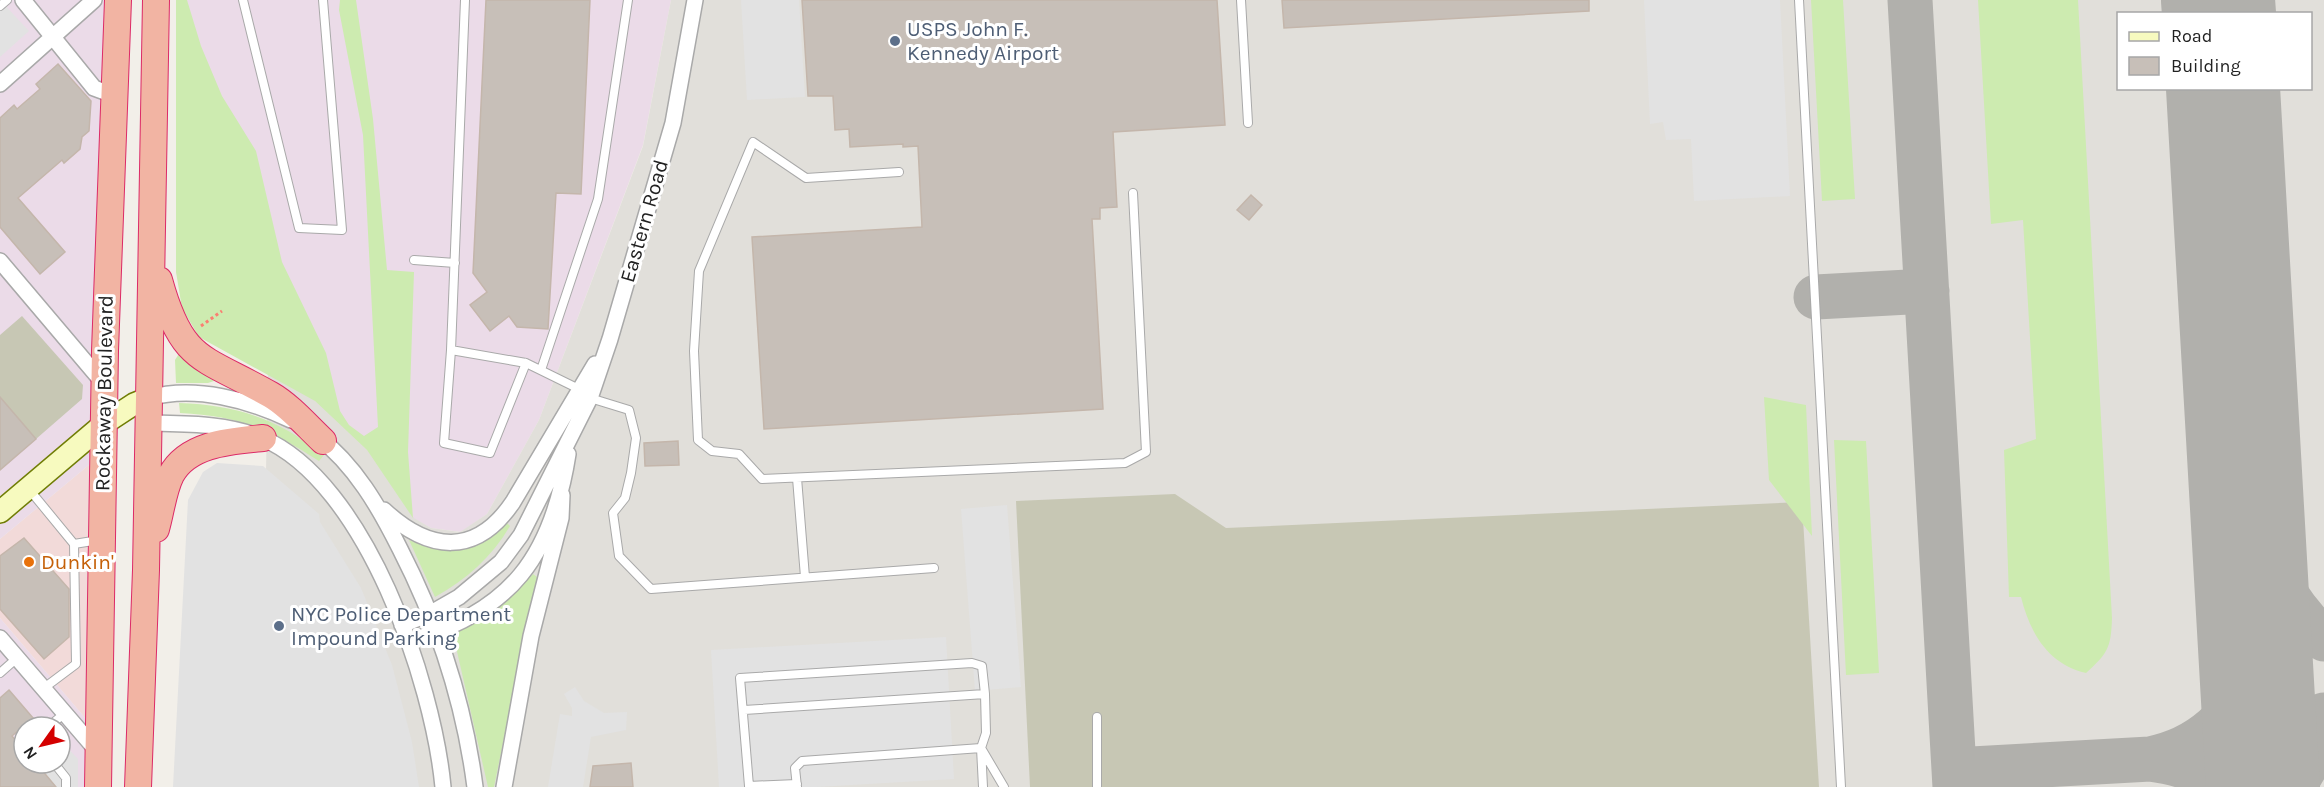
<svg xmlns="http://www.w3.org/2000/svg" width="2324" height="787" font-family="Karla,sans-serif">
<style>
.commercial{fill:#f2dad9}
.industrial{fill:#ebdbe8;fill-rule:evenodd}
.airport{fill:#e1dfda;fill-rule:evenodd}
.construction{fill:#c7c7b4}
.grass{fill:#cdebb0}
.parking{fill:#e2e2e2}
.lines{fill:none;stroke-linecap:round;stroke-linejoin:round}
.taxiway{stroke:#b1b0ac;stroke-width:45}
.runway{stroke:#b1b0ac;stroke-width:114}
.building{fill:#c7bfb8;stroke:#c4b6ab;stroke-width:1.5}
.service-casing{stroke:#a9a9a9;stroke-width:10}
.minor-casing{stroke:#a9a9a9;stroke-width:18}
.secondary-casing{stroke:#707d05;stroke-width:24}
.trunk-casing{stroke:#dc2a67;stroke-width:28}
.path{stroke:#fa8072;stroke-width:3;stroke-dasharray:3 3;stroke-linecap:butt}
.service{stroke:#fff;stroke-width:8}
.minor{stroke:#fff;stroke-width:15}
.secondary{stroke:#f7fabf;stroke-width:21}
.trunk{stroke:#f2b4a3;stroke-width:26}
.service-dot{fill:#5c6f8a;stroke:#fff;stroke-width:2}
.food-dot{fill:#e8710a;stroke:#fff;stroke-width:2}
.labels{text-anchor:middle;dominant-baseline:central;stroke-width:6;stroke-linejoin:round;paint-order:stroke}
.service-label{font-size:21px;fill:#4e5e75;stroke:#fff;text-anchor:start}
.street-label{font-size:21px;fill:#222;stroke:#fff}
.food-label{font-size:21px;fill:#c56008;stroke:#fff;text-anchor:start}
</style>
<rect width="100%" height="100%" fill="#f2efe9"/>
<path class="commercial" d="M90,464L86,719L0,618V539Z"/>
<path class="industrial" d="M0,0H107L90,464L0,539Z
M176,0H671L643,145L539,420L487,514L461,532L431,528L413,518L269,363L199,337L176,272Z
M0,618L86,719V787H0ZM24,727H60V763H24Z"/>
<path class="airport" d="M671,0H2324V787H416L266,471L268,363L315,401L367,450L414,518L431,528L460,532L487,514L539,420L643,146ZM2118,14H2310V88H2118Z"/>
<path class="construction" d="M22,316L83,385L82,399L36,439L0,397V335Z
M1175,494L1226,528L1802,502L1819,787H1030L1016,501Z"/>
<path class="grass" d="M176,0H187L201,46L222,96L256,151L282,262L326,353L340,411L349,425L364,436L378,427L363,135L339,10L340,0H356L373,119L387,270L414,272L408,452L413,518L367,450L315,401L199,337L182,308L176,272Z
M1811,0H1843L1855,199L1822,201Z
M1978,0H2078L2112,618C2111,648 2108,653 2086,673C2048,664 2030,633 2021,597H2009L2004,450L2036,439L2023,220L1991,224Z
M180,352L185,359L214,381L208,383H176L175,360Z
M1764,397L1806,405L1812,536L1769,480Z
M179,403C238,405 277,419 324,455L319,461C270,429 239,416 180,413Z
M1834,440L1866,441L1879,673L1846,675Z
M507,523L510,526C492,557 466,580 435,597L409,540C450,557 474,554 507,523Z
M533,574L537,577L494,787H488L453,634C485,619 509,600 533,574Z"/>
<path class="parking" d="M0,0L29,31L0,57Z
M741,0H799L805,97L747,100Z
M1644,0H1780L1790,196L1694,201L1691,139L1666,140L1663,122L1650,124Z
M217,463L263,466L319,514L320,522L361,588L392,665L412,742L419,787H173L188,500L203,472Z
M1007,505L1021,687L975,691L961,509Z
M946,637L954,779L817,787H719L711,650Z
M575,687L584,701L604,713L627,712L626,730L591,737L583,787H548L560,714L572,716V708L564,694Z
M60,740L78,759V787H56L36,763H60Z"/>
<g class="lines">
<path class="taxiway" d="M1910,0L1955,787
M2235,14L2236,0
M2226,137L2230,88
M1816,297L1927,291
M2245,474C2258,539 2272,593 2324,639
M2252,599C2251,622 2251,646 2248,668C2240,718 2196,750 2150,759C2210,755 2267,735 2324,715
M1954,770L2150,759C2178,763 2200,769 2223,787
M2293,787L2324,736"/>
<path class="runway" d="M2218,0L2219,14
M2223,88L2263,787"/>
</g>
<path class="building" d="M486,0H590L581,194L556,193L548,329L517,327L509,316L490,331L470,305L487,292L473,273Z
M802,0H1217L1225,125L1113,132L1117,207L1100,208V219H1092L1103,409L764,429L752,237L922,227L918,146L903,147V144L850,147L849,129L835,130L833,96H808Z
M1282,0H1589V11L1284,28Z
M58,64L91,101L89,131L82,137L80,149L64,163L62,160L18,198L65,252L40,274L0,227V118L14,105L17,109L40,89L36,84Z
M1251,195L1262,205L1249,220L1237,210Z
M0,397L36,439L0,470Z
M678,441L679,465L645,466L644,443Z
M24,538L69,589V637L44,659L0,609V556Z
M9,690L33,718L12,736L24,750V763H36L56,787H0V698Z
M631,763L633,787H590L593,766Z"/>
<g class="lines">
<defs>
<path id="service" d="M243,0L299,228L342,230L323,0
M465,0L451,350L526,363L579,389
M1241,0L1248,123
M1799,0L1841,787
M0,6L7,0
M899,172L806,178L753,142L699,271L694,351L698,440L712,451L739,454L762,479L1125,463L1146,452L1133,193
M414,260L455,263
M451,350L444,443L490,453L526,363
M541,370L598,199L628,0
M590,398L629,410L636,438L631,473L625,498L613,513L619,556L651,589L934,568
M797,478L805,577
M28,488L74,544L76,664L44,688
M74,544L99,540
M0,673L17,658
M744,710L985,694L986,733L981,748L983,787
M1097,717V787
M48,727L65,713
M54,763L66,778V787
M797,784L749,786L740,678L972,663L982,666L985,694
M797,787L795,768L802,761L981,748L1004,787"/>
<path id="minor" d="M23,0L94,88L113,95
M0,84L94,0
M0,261L105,385
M149,398C195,385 249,400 291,420
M149,423C187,424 226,423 262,438C366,482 433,682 443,787
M317,436C355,465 379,507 400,549C439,625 464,702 475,787
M384,510C429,552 476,557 513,502L595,364
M402,625L431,613L459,597L501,562L521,535L590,398L610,339L673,123L695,0
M0,638L98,752
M409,641C511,612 552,556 568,454
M504,787L531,636L561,518L562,495"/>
<path id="secondary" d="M0,512L105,423L134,404L149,398"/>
<path id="trunk" d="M159,280C182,364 203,356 271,395C290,406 307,426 323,441
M156,529C161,512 163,491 171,475C188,443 232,441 263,438
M98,787L105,351L118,0
M138,787L146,570L156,0"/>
</defs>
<use href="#service" class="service-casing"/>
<use href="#minor" class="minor-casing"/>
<use href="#secondary" class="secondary-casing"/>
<use href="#trunk" class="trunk-casing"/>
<path class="path" d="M201,326L222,311"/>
<use href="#service" class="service"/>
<use href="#minor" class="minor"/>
<use href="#secondary" class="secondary"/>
<use href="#trunk" class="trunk"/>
</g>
<g class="service-dot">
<circle cx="895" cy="41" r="6"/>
<circle cx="279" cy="626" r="6"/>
</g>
<circle class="food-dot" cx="29" cy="562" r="6"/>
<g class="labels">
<g class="service-label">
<text x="907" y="29">USPS John F.<tspan x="907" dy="24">Kennedy Airport</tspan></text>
<text x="291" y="614">NYC Police Department<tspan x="291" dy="24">Impound Parking</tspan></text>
</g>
<g class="street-label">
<text transform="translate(644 221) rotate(-74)">Eastern Road</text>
<text transform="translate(104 393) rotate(-89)">Rockaway Boulevard</text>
</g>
<g class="food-label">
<text x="41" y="562">Dunkin'</text>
</g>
</g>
<rect x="2117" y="12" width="195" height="78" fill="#ffffff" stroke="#a7a7a7" stroke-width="1.5"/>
<rect x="2129" y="32" width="30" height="9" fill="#f7fabf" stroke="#a7a7a7" stroke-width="1.5"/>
<text x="2171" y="42" font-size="18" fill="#222222">Road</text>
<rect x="2129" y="57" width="30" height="18" fill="#c7bfb8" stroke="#a7a7a7" stroke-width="1.5"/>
<text x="2171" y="72" font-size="18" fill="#222222">Building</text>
<g transform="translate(42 745) rotate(236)"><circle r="28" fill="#ffffff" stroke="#a7a7a7" stroke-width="1.5"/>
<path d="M0-4.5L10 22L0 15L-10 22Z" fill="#d40000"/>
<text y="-9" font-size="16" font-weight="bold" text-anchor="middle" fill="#222222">N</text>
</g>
</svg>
